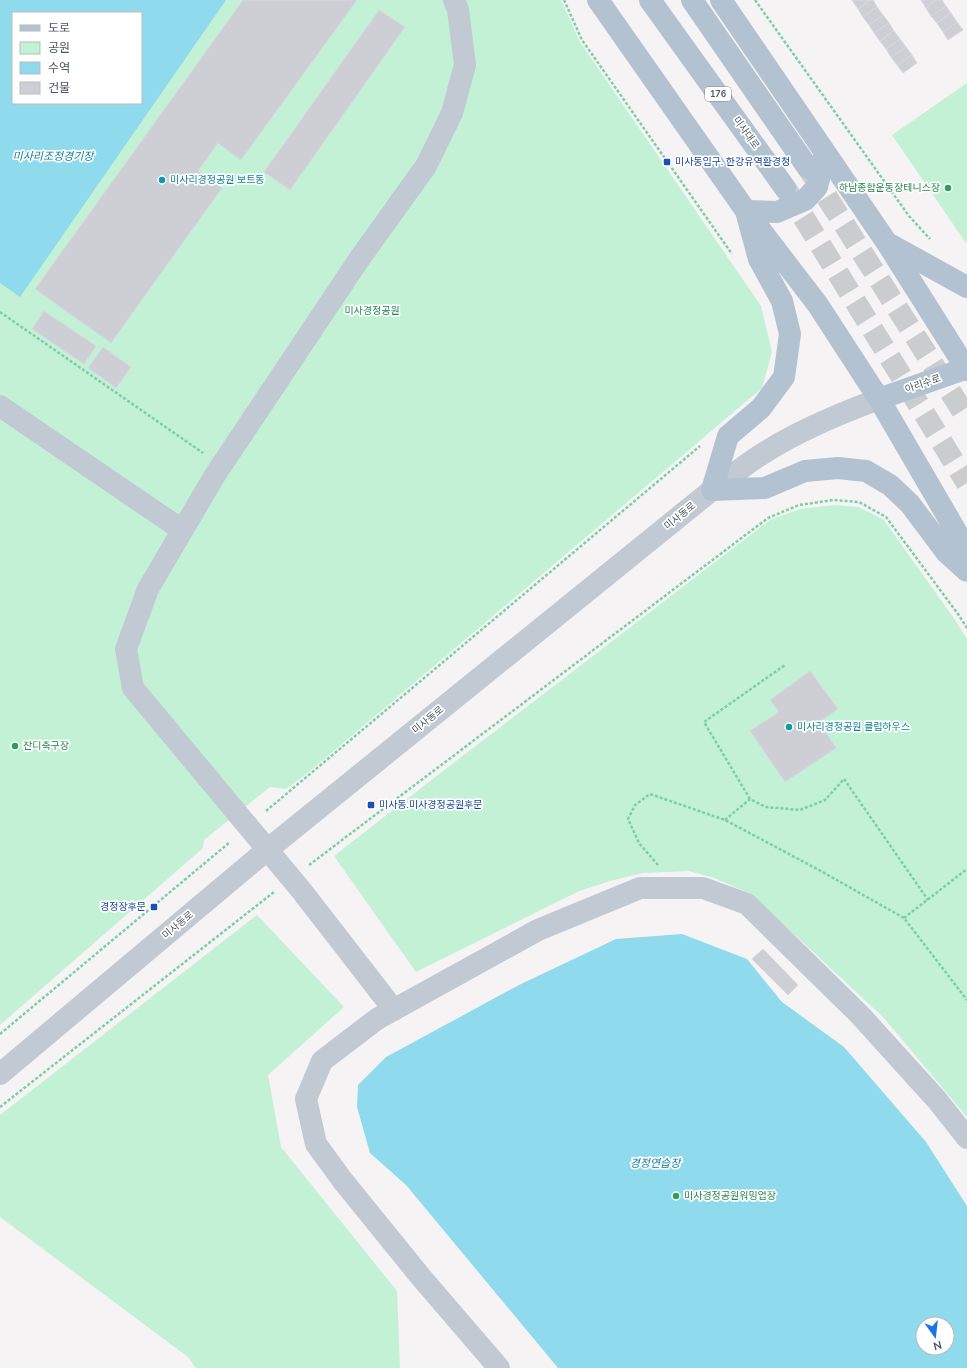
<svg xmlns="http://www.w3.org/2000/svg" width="967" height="1368" font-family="'Nunito Sans','Noto Sans KR',sans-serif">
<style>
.green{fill:#c3f1d5;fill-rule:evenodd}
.water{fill:#90daee;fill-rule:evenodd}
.building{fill:#cdcfd5;stroke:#d7d9de}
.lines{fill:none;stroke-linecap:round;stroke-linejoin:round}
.major-tunnel{stroke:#caccce;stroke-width:22;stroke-dasharray:22 11;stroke-linecap:butt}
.path{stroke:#7ad0a6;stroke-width:2.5;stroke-dasharray:3 2;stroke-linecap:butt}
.minor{stroke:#c1cad2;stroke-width:22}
.major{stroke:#b3c2d1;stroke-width:22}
.transit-dot{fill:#1a4fb4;stroke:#fff;stroke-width:1.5}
.culture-dot{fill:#0f9aa8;stroke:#fff;stroke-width:1.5}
.leisure-dot{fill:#2e9e5b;stroke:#fff;stroke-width:1.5}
.labels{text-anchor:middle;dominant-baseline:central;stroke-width:3.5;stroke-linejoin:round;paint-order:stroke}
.shield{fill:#fff;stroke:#808990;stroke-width:1}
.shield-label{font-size:9px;font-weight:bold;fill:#4a5661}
.street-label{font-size:10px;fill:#4a5661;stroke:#fff}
.transit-label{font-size:10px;fill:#164399;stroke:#fff;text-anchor:start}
.culture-label{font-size:10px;fill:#0d838f;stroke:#fff;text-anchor:start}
.leisure-label{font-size:10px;fill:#27864d;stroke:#fff;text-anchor:start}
.park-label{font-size:10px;fill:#17864f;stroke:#fff}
.water-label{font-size:11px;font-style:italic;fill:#0c7c9b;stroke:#fff}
</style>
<rect width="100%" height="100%" fill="#f5f3f3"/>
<path class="green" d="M0,0H561L580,42L761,306L772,352L762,388L304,776L286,789L270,787L204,840L203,848L0,1025ZM13,13H141V103H13Z
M967,83V242L966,243L892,135Z
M835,505L858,507L883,519L953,617L967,639V1117L883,1017L751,894L714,878L689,871L643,873L610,881L579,891L416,972L334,856L434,778L770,520L800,509Z
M257,915L344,1007L268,1075L281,1147L397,1291L400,1368H196L188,1357L0,1217V1115Z"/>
<path class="water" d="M0,0H226L20,297L0,283ZM13,13H141V103H13Z
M682,934L747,959L782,1002L844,1047L926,1142L967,1206V1368H558L406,1185L370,1153L357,1107L358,1085L386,1057L519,985L616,939ZM923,1324H947V1348H923Z"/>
<path class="building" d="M243,0H357L241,160L218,143L198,171L222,188L111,343L35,289Z
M852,0H870L858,9Z
M870,0H873L877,7L863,17L858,9Z
M921,0H936L926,8Z
M936,0H942L946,6L931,16L926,8Z
M946,6L951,13L937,23L931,16Z
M877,7L883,15L869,25L863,17Z
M379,10L405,27L290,190L264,172Z
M951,13L957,22L943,32L937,23Z
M883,15L889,23L874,33L869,25Z
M957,22L963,30L948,40L943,32Z
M889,23L894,31L880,41L874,33Z
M894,31L900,39L886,49L880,41Z
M900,39L906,47L891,57L886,49Z
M906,47L912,55L897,65L891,57Z
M912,55L917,63L903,73L897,65Z
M44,311L96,346L84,364L32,329Z
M103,347L131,367L116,388L88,368Z
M810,671L838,709L819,722L836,748L785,782L750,731L779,712L770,700Z
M763,949L798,985L788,995L752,959Z"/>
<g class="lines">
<path class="major-tunnel" d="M809,169L967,418
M786,189L967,483"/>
<path class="path" d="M564,0L582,40L732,254
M755,0L909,216L930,239
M0,312L203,453
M750,799L704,722L785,665
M266,811L700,446
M725,820L750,799L766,807L800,810L825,800L844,779L928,900
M309,865L768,518L799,505L833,500L859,502L886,517L958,614L967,628
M658,865L639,843L628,819L635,805L650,794L725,820L819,870L904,918L967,1000
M904,918L967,869
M0,1034L230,842
M0,1107L274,892"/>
<path class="minor" d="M0,406L182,530
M394,1010L301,890L133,688L126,649L148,589L215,475L360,258L426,166L452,113L465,65L458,10L454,0
M0,1074L267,850L712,490C731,477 748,462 767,451C802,429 841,413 879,399
M499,1368L420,1276L343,1181L316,1144L306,1099L322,1061L377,1019L538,930L640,888H703L747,904L860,1015L937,1100L967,1138"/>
<path class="major" d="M598,0L746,211L818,305L879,399L967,550
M650,0L785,188
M692,0L808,168
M721,0L887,243L967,370
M825,153L817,187L805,200L777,212L746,211L759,259L782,301L790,334L784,377L761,408L728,436L712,490L765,488L805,471L838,468L866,471L890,485L910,504L946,552L967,571
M889,244L967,287
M879,399L967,368"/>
</g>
<g class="transit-dot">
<rect x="663" y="158" width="8" height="8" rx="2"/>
<rect x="367" y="801" width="8" height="8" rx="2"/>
<rect x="150" y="903" width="8" height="8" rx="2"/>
</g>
<g class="culture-dot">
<circle cx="162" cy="180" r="4"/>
<circle cx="789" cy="727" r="4"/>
</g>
<g class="leisure-dot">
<circle cx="948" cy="188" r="4"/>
<circle cx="15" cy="746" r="4"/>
<circle cx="676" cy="1196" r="4"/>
</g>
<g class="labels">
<rect class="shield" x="705" y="87" width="26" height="14" rx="3"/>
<g class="shield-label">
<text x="718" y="94">176</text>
</g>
<g class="street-label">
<text transform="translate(746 133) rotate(54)">미사대로</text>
<text transform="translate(923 384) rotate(-19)">아리수로</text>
<text transform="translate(680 516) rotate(-39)">미사동로</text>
<text transform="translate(428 720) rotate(-39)">미사동로</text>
<text transform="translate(178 925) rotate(-40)">미사동로</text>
</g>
<g class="transit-label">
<text x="675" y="162">미사동입구. 한강유역환경청</text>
<text x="379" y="805">미사동.미사경정공원후문</text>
<text x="146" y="907" text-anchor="end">경정장후문</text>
</g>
<g class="culture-label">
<text x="170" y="180">미사리경정공원 보트동</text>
<text x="797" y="727">미사리경정공원 클럽하우스</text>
</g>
<g class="leisure-label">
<text x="940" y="188" text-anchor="end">하남종합운동장테니스장</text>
<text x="23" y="746">잔디축구장</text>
<text x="684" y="1196">미사경정공원워밍업장</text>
</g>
<g class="park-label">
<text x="372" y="311">미사경정공원</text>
</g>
<g class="water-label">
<text x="53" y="156">미사리조정경기장</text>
<text x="655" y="1163">경정연습장</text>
</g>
</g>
<rect x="12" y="12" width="130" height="92" fill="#ffffff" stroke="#b7bbc0"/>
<rect x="20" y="25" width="20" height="6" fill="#b3c2d1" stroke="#b7bbc0"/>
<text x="48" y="32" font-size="12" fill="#4a5661">도로</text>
<rect x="20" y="42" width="20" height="12" fill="#c3f1d5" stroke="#b7bbc0"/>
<text x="48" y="52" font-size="12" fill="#4a5661">공원</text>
<rect x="20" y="62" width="20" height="12" fill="#90daee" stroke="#b7bbc0"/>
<text x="48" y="72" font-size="12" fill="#4a5661">수역</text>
<rect x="20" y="82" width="20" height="12" fill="#cdcfd5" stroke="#b7bbc0"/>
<text x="48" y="92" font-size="12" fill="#4a5661">건물</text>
<g transform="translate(935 1336) rotate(165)"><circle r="19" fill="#ffffff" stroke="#b7bbc0"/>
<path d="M0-3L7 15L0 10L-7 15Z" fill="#1a73e8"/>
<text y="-6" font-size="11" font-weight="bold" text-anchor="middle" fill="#4a5661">N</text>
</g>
</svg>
